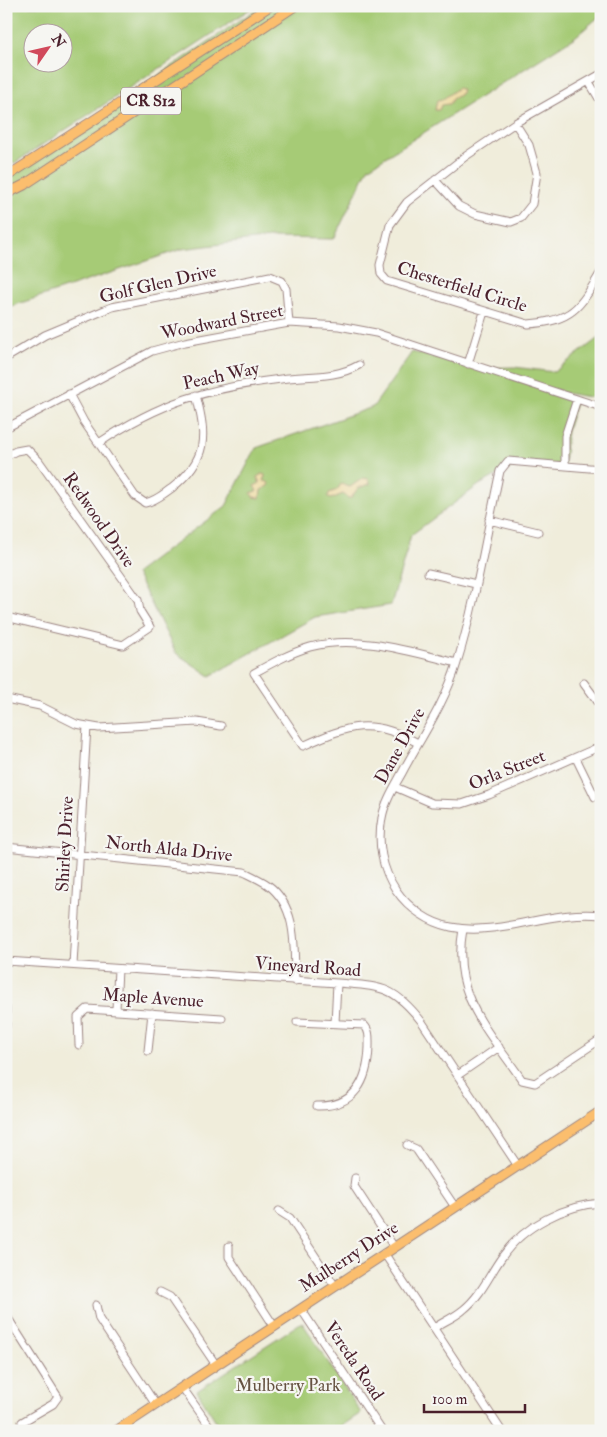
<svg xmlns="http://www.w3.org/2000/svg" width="607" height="1437" font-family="'IM FELL Double Pica',serif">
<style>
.green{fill:#a6cb76;stroke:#787550;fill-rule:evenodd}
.sand{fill:#eeda9e;stroke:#9c7c64}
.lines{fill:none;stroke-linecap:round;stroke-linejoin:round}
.minor-casing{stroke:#9d8683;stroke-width:9}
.major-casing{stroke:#9d8683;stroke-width:11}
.minor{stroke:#fff;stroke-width:7}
.major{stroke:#fbbe6e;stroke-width:9}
.labels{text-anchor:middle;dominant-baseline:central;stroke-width:4.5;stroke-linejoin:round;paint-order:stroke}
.shield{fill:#f6f6f2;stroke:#7e6067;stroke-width:1}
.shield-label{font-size:16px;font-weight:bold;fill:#4a1f2b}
.street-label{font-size:18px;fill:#4a1f2b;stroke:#f6f6f2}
.park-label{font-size:18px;fill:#665342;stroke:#f6f6f2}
</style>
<rect width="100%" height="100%" fill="#f6f6f2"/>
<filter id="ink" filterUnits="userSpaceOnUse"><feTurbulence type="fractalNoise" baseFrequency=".02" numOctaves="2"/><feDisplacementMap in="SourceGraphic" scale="10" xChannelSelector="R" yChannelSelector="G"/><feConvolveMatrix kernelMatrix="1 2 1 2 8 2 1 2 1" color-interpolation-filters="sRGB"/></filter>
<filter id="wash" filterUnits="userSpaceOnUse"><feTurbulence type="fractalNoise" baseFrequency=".0096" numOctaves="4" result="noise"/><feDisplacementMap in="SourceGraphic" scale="20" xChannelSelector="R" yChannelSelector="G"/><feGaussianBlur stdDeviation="1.12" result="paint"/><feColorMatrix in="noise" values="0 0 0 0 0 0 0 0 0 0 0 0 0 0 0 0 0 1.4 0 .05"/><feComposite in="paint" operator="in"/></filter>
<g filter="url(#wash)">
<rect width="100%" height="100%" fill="#f0eddb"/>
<path class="green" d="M6,6H255L13,164L6,154ZM32,32H62V62H32Z
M261,6H601V15L575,37L368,168L334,239L270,238L182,249L6,308V179Z
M601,336V399L553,391L577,399L567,430L564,466L520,463L479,485L411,535L391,605L315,617L210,676L176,653L136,573L226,506L256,448L373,407L412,352L479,368L514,367L554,372Z
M302,1322L361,1413L334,1431H222L197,1391Z"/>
<path class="sand" d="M458,88L462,90L460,95L453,98L449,104L441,105L439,110H435L437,100L443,99Z
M262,474L265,475L264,481L268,482L269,486L261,490L260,498L253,497L251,493L257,491L254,486L260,483L257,477Z
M363,478L369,479L370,484L358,488L351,498H348L343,494L331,499L328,497L329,493L337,490L341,484L350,487Z"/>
</g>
<g filter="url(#ink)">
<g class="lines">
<defs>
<path id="minor" d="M601,74L515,123L466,156L407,202L390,225L380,265L381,274L387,281L528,324C572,321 579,309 601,272
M589,82L601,102
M435,180L459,206L475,214L511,222L521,218L532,204L537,173L529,145L515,123
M6,358L45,335L112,307L270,276L282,281L286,289L289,323
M468,364L484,312
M69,394L84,422L135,496L145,503C156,501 163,494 172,488C208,459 207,437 196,395
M6,428L152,351L185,342L289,323L339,326L376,333L601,407
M99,443C160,402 208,388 281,379C309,375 334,379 359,365
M6,456L16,451L27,449L39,461L138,600L140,611L150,627L123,645L6,617
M565,466V436L577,399
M601,469L508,461L500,471C486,535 476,601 457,663C446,701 422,736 403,771C395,786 385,801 382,818C377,843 382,869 396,890C409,909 430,923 451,927C498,937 552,909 601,915
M489,520L538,532
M428,573L476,584
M584,683L601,706
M6,699L40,706L76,724L99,728L197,722L221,726
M418,743C371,717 349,725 303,746L254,673C272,663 290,653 310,647C357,634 412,652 457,663
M576,758L595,797
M395,787L432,803L462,804L489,795L601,746
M6,847L244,872C252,876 261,880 268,885C298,907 294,949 295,981
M463,929C451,995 487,1029 522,1080L535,1083L601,1039
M6,961L337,983C382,987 393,985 422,1022L518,1166
M73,965L87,726
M6,1008V1026
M116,1009L118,969
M297,1022L364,1025C370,1031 369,1038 369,1047C368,1081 355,1107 317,1106
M335,1023L337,983
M79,1045L78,1017L87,1009L222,1018
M148,1051L152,1013
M458,1075L499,1047
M407,1145L416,1149L455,1207
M355,1178L354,1186L394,1247
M279,1211L290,1218L335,1286
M229,1246V1257L274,1326
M384,1253L501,1430
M160,1292L170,1297L216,1365
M96,1305L99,1319L156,1405
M301,1309L382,1431
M6,1315L58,1397L53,1404L22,1422
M434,1328C443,1322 455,1317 463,1310C481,1296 489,1275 502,1257C523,1226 565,1205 601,1203
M182,1387L213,1431"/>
<path id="major" d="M6,177L270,6
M6,194L24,185L295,6
M116,1431L601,1111"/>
</defs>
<use href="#minor" class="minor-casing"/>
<use href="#major" class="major-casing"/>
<use href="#minor" class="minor"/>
<use href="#major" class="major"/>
</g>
</g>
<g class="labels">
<rect class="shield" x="121" y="87.5" width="60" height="27" rx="4"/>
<g class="shield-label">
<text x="151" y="101">CR S12</text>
</g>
<g class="street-label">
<text transform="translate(158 284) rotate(-13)">Golf Glen Drive</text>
<text transform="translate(462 287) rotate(17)">Chesterfield Circle</text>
<text transform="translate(222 322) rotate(-11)">Woodward Street</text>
<text transform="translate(221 376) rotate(-12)">Peach Way</text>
<text transform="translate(99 520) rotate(55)">Redwood Drive</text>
<text transform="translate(400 746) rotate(-61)">Dane Drive</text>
<text transform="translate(507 770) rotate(-22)">Orla Street</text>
<text transform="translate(65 844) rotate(-87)">Shirley Drive</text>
<text transform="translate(169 849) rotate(6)">North Alda Drive</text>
<text transform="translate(308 967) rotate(4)">Vineyard Road</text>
<text transform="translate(153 998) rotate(4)">Maple Avenue</text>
<text transform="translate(349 1257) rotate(-33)">Mulberry Drive</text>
<text transform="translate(354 1361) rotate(56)">Vereda Road</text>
</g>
<g class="park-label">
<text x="288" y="1385">Mulberry Park</text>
</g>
</g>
<rect width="607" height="1437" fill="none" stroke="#f6f6f2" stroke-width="25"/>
<g transform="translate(48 48) rotate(56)"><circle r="24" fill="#f6f6f2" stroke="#b1a0a2"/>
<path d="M0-4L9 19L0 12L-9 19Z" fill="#d1495b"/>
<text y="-8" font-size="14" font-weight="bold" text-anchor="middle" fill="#4a1f2b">N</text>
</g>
<path d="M424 1404v8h101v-8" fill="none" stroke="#4a1f2b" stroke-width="2.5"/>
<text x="432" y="1404" font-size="15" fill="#4a1f2b" stroke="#f6f6f2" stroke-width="4" paint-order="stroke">100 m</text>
</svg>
